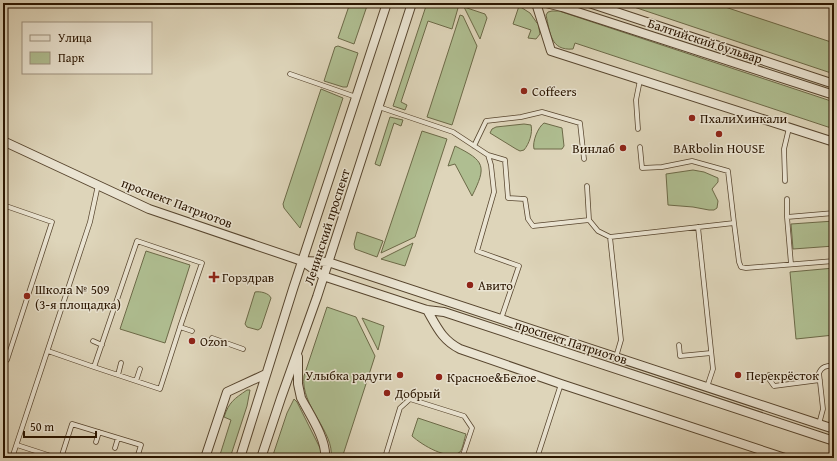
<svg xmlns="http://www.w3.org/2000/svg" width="837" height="461" font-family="'Gentium Book Plus',serif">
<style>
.green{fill:#afbe91;stroke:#6c6a48}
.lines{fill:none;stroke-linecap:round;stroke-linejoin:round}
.service-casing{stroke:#57452e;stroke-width:5.5}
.minor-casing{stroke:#57452e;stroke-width:10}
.service{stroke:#eae4d2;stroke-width:4}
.minor{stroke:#eae4d2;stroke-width:8}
.poi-dot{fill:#8f2418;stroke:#eae4d2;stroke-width:1.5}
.labels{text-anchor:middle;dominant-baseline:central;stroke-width:3;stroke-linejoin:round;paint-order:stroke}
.street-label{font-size:13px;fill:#2a1500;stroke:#eae4d2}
.poi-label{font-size:13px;fill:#2a1500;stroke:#eae4d2;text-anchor:start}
</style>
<rect width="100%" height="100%" fill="#ded5ba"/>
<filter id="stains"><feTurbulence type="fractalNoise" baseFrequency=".005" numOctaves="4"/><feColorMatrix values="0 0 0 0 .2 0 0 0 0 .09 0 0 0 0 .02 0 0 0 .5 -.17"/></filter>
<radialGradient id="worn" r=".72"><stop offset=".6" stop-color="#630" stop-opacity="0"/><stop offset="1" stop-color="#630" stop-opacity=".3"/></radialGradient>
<path class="green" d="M350,3H368L354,44L338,38Z
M427,3H451L457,5L458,8L452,29L428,21L401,102L407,105L405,110L393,106Z
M622,3H713L834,43V74Z
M519,6L530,13L537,23H538L540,34L536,39L528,38L531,30L513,24Z
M464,7L485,14L487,18L480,39Z
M552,11H559L834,102V129L575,43L573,49C550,51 550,32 546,15L548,12Z
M460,15L463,16L477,46L452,125L427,117Z
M338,46L358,53L347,87H343L324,81L335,47Z
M321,89L343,98L300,228L284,208L283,204Z
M390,117L403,120L401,126L394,123L380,166L375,164Z
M544,123L562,128L564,146L562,149H534C532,142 538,127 544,123Z
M524,124L531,125C533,133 529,144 524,150L520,151L516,149L490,133L492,129L496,127Z
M422,131L447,139L415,237L381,253Z
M455,146C485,161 487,166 472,196L455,164L448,166Z
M693,170L704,172L718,178V182L712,189L718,201L717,208L714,210H709L693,207L668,205L666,174Z
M834,221V246L793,249L791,224Z
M357,232L383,241L377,257L355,249L354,244Z
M413,243L405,266L381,259Z
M146,251L190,265L165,343L120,329Z
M834,268V335L796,339L790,272Z
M255,292C260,291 269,293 271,298L261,328L258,330L247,327L245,324Z
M327,307L356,317L375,356L342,458H331C335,432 300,406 304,376Z
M362,318L384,326L378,350Z
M247,390H250L247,406L230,458H219L231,420L224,417C229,402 234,399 247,390Z
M294,399L297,402L321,450V458H272L287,413Z
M418,418L466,434C464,440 463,448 460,452C448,461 422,445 412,436Z"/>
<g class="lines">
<defs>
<path id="service" d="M290,74L356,97
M379,107L453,132L488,155L491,165L494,192L477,251L519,266L501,319
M638,129L636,100L640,80
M474,146L486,121L521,117L542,112L580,123L584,159
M640,147L642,168L662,167L692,161L728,171L734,223
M488,155L505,160L508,198L525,199L528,219L533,226L589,220L598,231L610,237
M785,181L784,149L789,128
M587,186L589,220
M3,205L52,222L7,360L3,362
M787,217V199
M698,227L713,369L707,387
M791,264L787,217L834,213
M180,327L160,389L94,367L137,241L202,263L180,327L192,331
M212,338L243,349
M93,341L102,345
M679,345L680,356L711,353
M48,351L94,367
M616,357L621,340L610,237L734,223L739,262L741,267L746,268L834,261
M118,375L121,363
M769,375V379L774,386L820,380
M136,381L140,369
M819,424L823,409L819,373C822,366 827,366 834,365
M96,442L99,432
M17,445L57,458
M115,448L118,438
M12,458L90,222L98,185
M61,458L72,424L141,445L137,458
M388,458L386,454L400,408L410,399L464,416L472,428L462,458
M537,458L561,384"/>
<path id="minor" d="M536,3L551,51L834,142
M546,3L562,7L834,95
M589,3L834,84
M3,141L149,209L302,261L323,276L427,310L444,312L834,441
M303,261L328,262L834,429
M427,310C437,327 442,340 460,349L561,384L785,458
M298,357V384L301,398C310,415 327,440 325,458
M205,458L227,392L266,374
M240,458L293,289L387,3
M261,458L281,398L317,297L412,3"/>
</defs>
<use href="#service" class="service-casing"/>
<use href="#minor" class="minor-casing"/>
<use href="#service" class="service"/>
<use href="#minor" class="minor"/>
</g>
<g class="poi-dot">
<circle cx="524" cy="91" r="4"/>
<circle cx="692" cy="118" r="4"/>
<circle cx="719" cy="134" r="4"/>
<circle cx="623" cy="148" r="4"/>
<path d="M212 271h4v4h4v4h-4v4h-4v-4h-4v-4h4z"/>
<circle cx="470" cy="285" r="4"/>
<circle cx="27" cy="296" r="4"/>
<circle cx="192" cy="341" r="4"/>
<circle cx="400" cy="375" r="4"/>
<circle cx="738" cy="375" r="4"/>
<circle cx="439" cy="377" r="4"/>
<circle cx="387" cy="393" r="4"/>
</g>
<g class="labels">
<g class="street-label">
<text transform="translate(705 41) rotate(18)">Балтийский бульвар</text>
<text transform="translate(177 203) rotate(21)">проспект Патриотов</text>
<text transform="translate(327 227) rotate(-72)">Ленинский проспект</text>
<text transform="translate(571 342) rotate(18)">проспект Патриотов</text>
</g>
<g class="poi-label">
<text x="532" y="91">Coffeers</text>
<text x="700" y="118">ПхалиХинкали</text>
<text x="615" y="148" text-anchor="end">Винлаб</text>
<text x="719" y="148" text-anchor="middle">BARbolin HOUSE</text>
<text x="222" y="277">Горздрав</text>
<text x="478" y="285">Авито</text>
<text x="35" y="289">Школа № 509<tspan x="35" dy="15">(3-я площадка)</tspan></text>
<text x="200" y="341">Ozon</text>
<text x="392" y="375" text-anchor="end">Улыбка радуги</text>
<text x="746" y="375">Перекрёсток</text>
<text x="447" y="377">Красное&amp;Белое</text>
<text x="395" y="393">Добрый</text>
</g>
</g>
<rect width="837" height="461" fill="none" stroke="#ded5ba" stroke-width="16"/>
<rect x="4" y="4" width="829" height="453" fill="none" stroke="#2a1500" stroke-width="2"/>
<rect x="8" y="8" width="821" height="445" fill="none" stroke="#2a1500"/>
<rect x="22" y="22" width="130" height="52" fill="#eae4d2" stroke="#9d917e"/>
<rect x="30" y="35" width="20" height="6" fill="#eae4d2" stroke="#9d917e"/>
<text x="58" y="42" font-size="12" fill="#2a1500">Улица</text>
<rect x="30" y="52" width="20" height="12" fill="#afbe91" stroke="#9d917e"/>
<text x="58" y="62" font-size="12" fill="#2a1500">Парк</text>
<path d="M24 431v6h72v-6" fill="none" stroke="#2a1500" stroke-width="2"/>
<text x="30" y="431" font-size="12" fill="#2a1500" stroke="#eae4d2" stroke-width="3" paint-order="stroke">50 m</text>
<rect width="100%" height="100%" filter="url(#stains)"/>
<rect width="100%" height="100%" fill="url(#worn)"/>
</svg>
